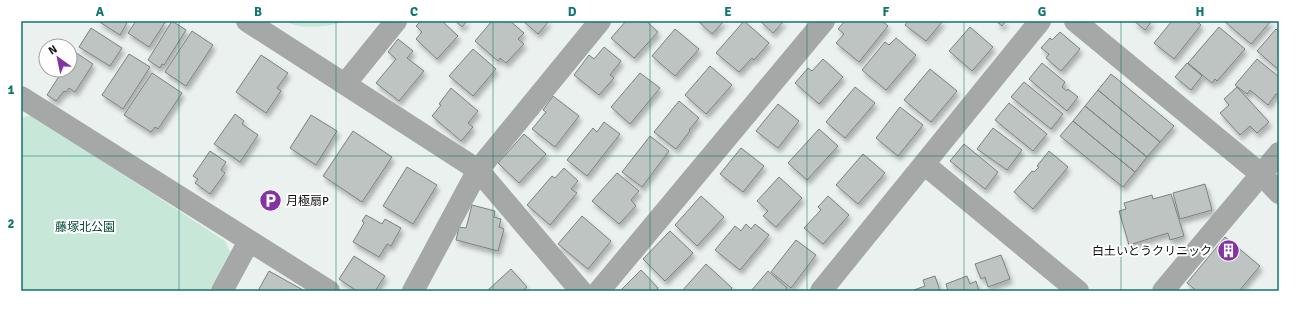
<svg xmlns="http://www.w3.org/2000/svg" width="1300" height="312" font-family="Signika,'Noto Sans JP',sans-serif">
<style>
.green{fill:#c7e8d8}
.building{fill:#bec4c1;stroke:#7c827f;filter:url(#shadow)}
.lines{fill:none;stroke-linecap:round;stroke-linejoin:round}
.minor{stroke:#a5a8a6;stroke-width:22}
.grid{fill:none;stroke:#0f766e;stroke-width:1;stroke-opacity:0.55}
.labels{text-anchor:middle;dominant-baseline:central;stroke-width:4;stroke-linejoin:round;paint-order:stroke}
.poi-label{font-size:12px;fill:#0f1110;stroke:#fff;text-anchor:start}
.park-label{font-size:12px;fill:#004932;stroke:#fff}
.neatline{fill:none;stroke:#0f766e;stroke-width:1.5}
.grid-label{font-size:13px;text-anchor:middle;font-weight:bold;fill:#0f766e}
</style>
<defs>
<filter id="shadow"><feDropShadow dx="2.5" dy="4.5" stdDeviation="2" flood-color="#0004"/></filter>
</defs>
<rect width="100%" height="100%" fill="#ebf1ee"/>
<path class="green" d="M285,21H348C329,26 303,31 285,21Z
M32,115L225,241L230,252L209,291H21V118Z"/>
<path class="building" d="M98,21H128L120,35Z
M136,21H166L149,47L128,33Z
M172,21L186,30L164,65L162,64L160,68L148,60Z
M421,21H442L458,36L437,59L416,39L422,32L416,26Z
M455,21H467L462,27Z
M492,21H510L524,33L518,39L524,44L506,63L500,58L498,61L475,41Z
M523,21H549L538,34Z
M626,21H646L658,32L634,58L611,38Z
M698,21H724L712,34Z
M744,21L769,43L754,60L752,58L739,72L716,53Z
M760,21H784L773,33Z
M845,21H882L888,26L859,62L836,43L844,34L838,29Z
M908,21H943L926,41L905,25Z
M996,21H1006L1002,26Z
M1134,21H1152L1145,30Z
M1172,21H1196L1201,25L1174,59L1154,43Z
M1224,21H1271L1251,44Z
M970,27L993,47L972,71L949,51Z
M1219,27L1245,49L1217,81L1215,79L1212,83L1188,63Z
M91,28L122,48L110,66L79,47Z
M675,29L699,49L675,76L652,56Z
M1276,29L1279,32V70L1257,51Z
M192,31L213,45L186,86L165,72Z
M1060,32L1080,49L1061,71L1046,58L1049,54L1041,48L1050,38L1052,40Z
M896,38L916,55L886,90L862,70L885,42L889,45Z
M398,39L413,51L407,58L424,71L399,101L376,83L396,59L388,52Z
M604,47L621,61L610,75L614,78L599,95L574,75L589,55L594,59Z
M473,49L496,69L473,96L449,76Z
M75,52L93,64L75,92L69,88L66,92L64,91L56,101L47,95L63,70H70V59Z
M129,54L150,67L123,109L102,95Z
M261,55L288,73L277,88L281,91L266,113L236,92Z
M823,59L843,77L819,104L795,83L808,68L812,71Z
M1257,59L1279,77V96L1276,94L1268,105L1250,90L1247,94L1235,85Z
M1042,63L1065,82L1062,87L1067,91L1068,89L1078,97L1067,111L1029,79Z
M1187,63L1202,76L1191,90L1175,77Z
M710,66L732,85L706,114L685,95Z
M930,69L957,91L931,122L904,100Z
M152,73L182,93L158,129L155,127L151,132L124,115Z
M640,73L660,88L630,124L611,107Z
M1111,74L1174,126L1160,142L1098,90Z
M1024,82L1063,114L1051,129L1011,97Z
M855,87L875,103L845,138L826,122Z
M1237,87L1269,122L1257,133L1250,126L1240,135L1220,113L1229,105L1224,99Z
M451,88L478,111L468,123L473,127L461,141L432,116L441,105L439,104Z
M1098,90L1160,142L1147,157L1085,106Z
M553,96L579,116L555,147L532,129L546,112L543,110Z
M679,101L699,118L689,130L690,131L676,149L654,132Z
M1009,103L1047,134L1033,151L995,120Z
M778,104L799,121L778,148L756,131Z
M1085,106L1147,157L1135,172L1073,121Z
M900,107L923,125L898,156L876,138Z
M235,114L244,121L242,124L258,135L240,162L214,144Z
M311,115L337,131L316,165L290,148Z
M1073,121L1135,172L1123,187L1060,136Z
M604,122L620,134L587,176L567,160L593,128L597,132Z
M993,128L1022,150L1007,170L977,149Z
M819,129L838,146L807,180L788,163Z
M353,131L392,157L362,202L323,176Z
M524,134L546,154L519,183L498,163Z
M650,136L669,151L642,187L622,172Z
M964,144L998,172L985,189L950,161Z
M741,148L764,166L743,192L720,174Z
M210,151L226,162L221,170L225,173L210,194L195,183L198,179L193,176Z
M1049,151L1068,167L1033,209L1014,192L1032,171L1034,172L1039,167L1037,166Z
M863,154L885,173L858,204L836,185Z
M407,167L437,185L413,224L383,206Z
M564,168L578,181L571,189L577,193L550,225L527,205L552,176L555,178Z
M617,173L639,191L631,200L636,206L619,224L592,201Z
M779,177L802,198L776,227L763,216L768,211L757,201Z
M1205,184L1212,210L1180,219L1173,193Z
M1171,194L1184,236L1170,240L1168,233L1129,245L1119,211L1126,209L1124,203L1152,195L1153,199Z
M701,196L724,217L697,246L675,225Z
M828,196L849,215L823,244L804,228L821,210L818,207Z
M472,205L495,211L494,217L501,219L499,227L504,229L498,251L456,240L459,227L466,228Z
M366,215L382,224L385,219L401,228L391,246L387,244L379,257L353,242L364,223L362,221Z
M582,216L611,241L588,269L558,244Z
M746,224L751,229L755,224L769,235L740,270L715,250L735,226L741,231Z
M670,231L693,253L665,281L643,259Z
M1225,237L1260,266L1239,291H1197L1187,283Z
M796,240L816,255L791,288L771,272Z
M1001,255L1010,279L988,287L985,277L981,279L975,264Z
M354,256L385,276L375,291H357L339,279Z
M706,264L732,288L729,291H682Z
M511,269L527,287L522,291H487Z
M641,270L658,288L655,291H620Z
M269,271L303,290L262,291L259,289Z
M768,271L787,288L784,291H751Z
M935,276L940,291H914V290L925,286L923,280Z
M967,276L970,284L976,281L979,291H948L946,284Z"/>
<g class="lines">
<path class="minor" d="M247,21L478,170L581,291
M1075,21L1262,175L1279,193
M345,84L396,21
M21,97L329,291
M924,164L1078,291
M222,291L249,241
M413,291L478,170L600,21
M599,291L824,21
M821,291L1040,21
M1163,291L1279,153"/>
</g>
<path class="grid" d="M179,21V291M336,21V291M493,21V291M650,21V291M807,21V291M964,21V291M1121,21V291M21,156H1279"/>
<defs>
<symbol id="parking-disc" viewBox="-11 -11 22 22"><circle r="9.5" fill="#8333a3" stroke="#fff"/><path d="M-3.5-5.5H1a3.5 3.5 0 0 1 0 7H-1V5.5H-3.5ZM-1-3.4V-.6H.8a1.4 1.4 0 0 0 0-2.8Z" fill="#fff"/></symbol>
<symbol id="building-disc" viewBox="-11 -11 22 22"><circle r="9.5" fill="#8333a3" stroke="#fff"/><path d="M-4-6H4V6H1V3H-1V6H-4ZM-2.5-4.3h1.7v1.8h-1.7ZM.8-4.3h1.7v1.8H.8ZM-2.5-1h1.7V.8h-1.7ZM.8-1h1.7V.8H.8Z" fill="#fff"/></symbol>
</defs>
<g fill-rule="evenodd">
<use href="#parking-disc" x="258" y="188" width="25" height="25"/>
<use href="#building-disc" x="1216" y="238" width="25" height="25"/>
</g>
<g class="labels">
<g class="poi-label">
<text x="286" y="201">月極扇P</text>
<text x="1212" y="251" text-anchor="end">白土いとうクリニック</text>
</g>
<g class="park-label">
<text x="85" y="227">藤塚北公園</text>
</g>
</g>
<rect width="1300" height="312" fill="none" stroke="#ffffff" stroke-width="44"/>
<g transform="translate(58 58) rotate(327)"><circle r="19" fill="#ffffff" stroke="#9fa09f"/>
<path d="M0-3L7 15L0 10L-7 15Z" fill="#8333a3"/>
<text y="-6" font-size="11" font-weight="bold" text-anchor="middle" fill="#0f1110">N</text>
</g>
<rect x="22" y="22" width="1256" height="268" class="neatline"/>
<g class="grid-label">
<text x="100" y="16">A</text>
<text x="258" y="16">B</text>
<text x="414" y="16">C</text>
<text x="572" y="16">D</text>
<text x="728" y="16">E</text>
<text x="886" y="16">F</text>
<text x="1042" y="16">G</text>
<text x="1200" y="16">H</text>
<text x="11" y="94">1</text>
<text x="11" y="228">2</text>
</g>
</svg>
